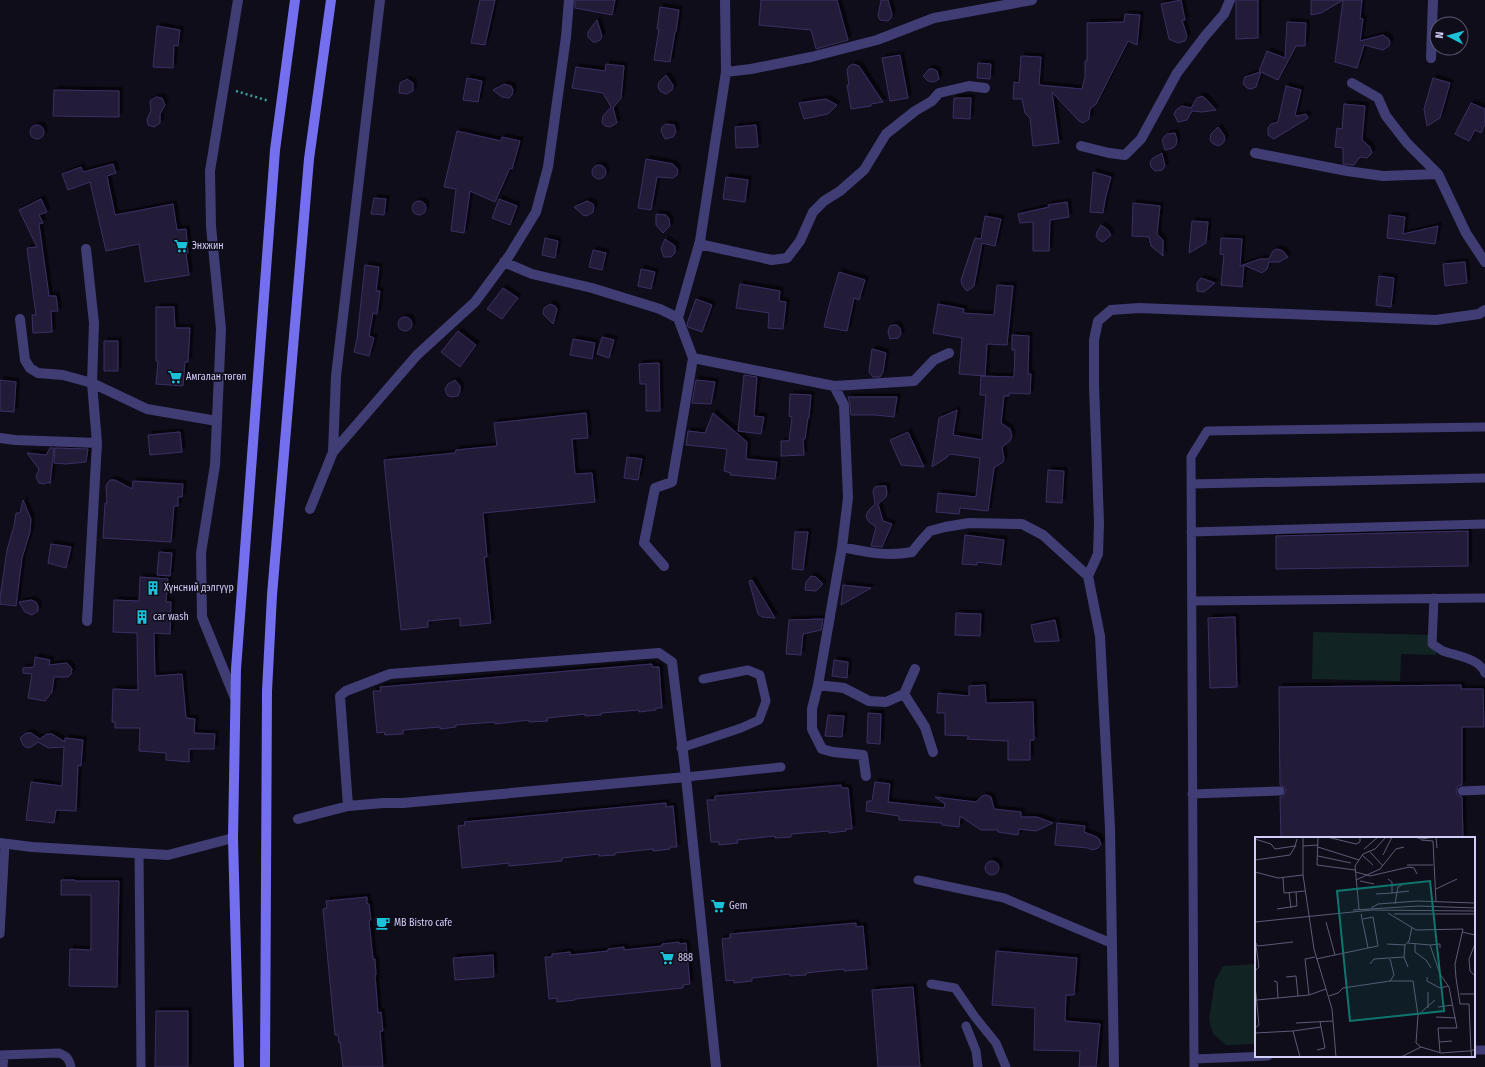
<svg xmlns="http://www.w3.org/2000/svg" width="1485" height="1067" font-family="'Fira Sans Condensed',sans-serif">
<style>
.green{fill:#112423}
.building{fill:#221b39;stroke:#3b3063;filter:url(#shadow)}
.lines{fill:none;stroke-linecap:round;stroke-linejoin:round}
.path{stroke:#3aa09b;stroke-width:2.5;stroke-dasharray:2 3;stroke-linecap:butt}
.service{stroke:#403d74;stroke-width:9}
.minor{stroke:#403d74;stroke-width:10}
.secondary{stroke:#746fee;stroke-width:10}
.labels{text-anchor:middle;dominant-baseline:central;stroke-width:3.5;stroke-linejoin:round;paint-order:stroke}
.poi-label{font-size:10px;fill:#d2cdf9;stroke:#100d1b;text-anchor:start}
.inset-road{fill:none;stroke:#5e5a74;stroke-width:1}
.view{fill:#0f766e;fill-opacity:0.15;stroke:#0f766e;stroke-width:2}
.inset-edge{fill:none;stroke:#d2cdf9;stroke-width:2}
</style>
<defs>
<filter id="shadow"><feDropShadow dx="3.5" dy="-3.5" stdDeviation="0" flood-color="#0009"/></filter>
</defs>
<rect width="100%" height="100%" fill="#100d1b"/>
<path class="green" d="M1313,632L1436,635V655L1401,654L1400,681L1312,679Z
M1256,964V1044L1226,1045L1213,1034L1209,1019L1215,981L1223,966Z"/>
<path class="building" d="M480,0H495L485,45L471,43Z
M575,0H615L612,15L575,8Z
M761,0H837L848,40L816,49L811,30L759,25Z
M881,0H888L892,14L891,18L888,21L880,20L878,16Z
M1181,0L1185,20H1182L1187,36L1185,41L1178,43L1169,39L1161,4Z
M1236,0H1258V38L1236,39Z
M1311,0H1343L1321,13L1311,15Z
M1343,0H1362L1360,18L1363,19L1360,41L1383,35L1389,39L1390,43L1389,46L1383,50L1364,45L1357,68L1335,62Z
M660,7L679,10L676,32H675L670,62L654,60L659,29H657Z
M1125,14L1140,15L1137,45L1128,41L1096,104L1090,109L1089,119L1083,123L1079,121L1052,92L1059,143L1033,146L1030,118L1025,113L1022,99H1013L1014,82L1019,83L1021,56L1041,57L1039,85L1082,89L1085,77V61H1087V23L1124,22Z
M597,20L602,36L600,40L596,42H593L588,37V32Z
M1287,22L1306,23L1305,46H1296L1278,80L1261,72L1256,87L1251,89L1247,88L1243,84L1245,77L1260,72L1259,71L1267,51L1285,58Z
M157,26L180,30L178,46L174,45L173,68L153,67Z
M900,55L908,98L890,101L882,58Z
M978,63L991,64L990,79L977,78Z
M606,64L624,66L621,98L613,108L617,123L610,127L605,126L602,123L603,116L611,107L603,93L572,88L576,67L605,71Z
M853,64L859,66L883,102L871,104V106L851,109L847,85H849L847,70L849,66Z
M929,69H933L937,71L939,79L934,82L928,81L923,76Z
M666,75L673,85L672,90L666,94L660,91L658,87L659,82Z
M467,78L482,81L478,102L463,100Z
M1433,78L1450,83L1440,118L1427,126L1424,109Z
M407,79L413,83V91L407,94L399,93L400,83Z
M504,84L511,86L513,90L512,95L509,98L502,97L493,90Z
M1286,86L1301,90L1295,115L1298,116L1306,114L1308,118L1274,139L1268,135V128L1271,124L1278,122Z
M54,90L119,91V117L53,116Z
M1202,96L1206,99L1216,110L1202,112L1192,111L1187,120L1178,122L1174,114L1176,110L1182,106L1191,108L1197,98Z
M156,97L162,98L165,105L160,114V123L154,127L148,125L147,119L151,111L150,101Z
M954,98H971L970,119L953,118Z
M826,99L837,105L828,114L804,119L799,103Z
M1471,103L1485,109V124L1481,133L1475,130L1469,141L1455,134Z
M1344,104L1365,106L1362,140L1370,147L1372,153L1367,158L1360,157L1354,165L1343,164V148L1335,147L1337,128L1342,129Z
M666,124L674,125L676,132L673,137L665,139L661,131L662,127Z
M30 132a7 7 0 1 1 14 0a7 7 0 1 1-14 0Z
M756,125L758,147L736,148L735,127Z
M1218,127L1224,135L1225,140L1222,144L1218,146L1212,143L1210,139L1211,134Z
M457,131L501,141L502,137L520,141L512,169L510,168L495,202L470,191L464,233L451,231L456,189L444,187Z
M1175,133L1177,140L1176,145L1173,148L1165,150L1162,140L1164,137L1167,134Z
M1162,153L1165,166L1162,170L1155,171L1151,167L1150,162L1153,158Z
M646,159L673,164L678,170L677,175L673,178L657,177L651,210L638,208Z
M113,164L116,173L107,176L115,215L173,204L177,230L186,229L188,253H186L189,275L145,282L139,244L106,251L90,182L68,190L62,174L81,167L83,172Z
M592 172a7 7 0 1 1 14 0a7 7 0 1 1-14 0Z
M1093,172L1111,177L1105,200L1103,213L1090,212Z
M726,177L748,180L745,202L723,199Z
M374,198L386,199L384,215L371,214Z
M41,199L47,212L39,215L43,223L39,224L49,296H56L58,311H51L52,332L33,333L32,315H36L27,248L37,247L19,210Z
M499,199L517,206L510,225L492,218Z
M412 208a7 7 0 1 1 14 0a7 7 0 1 1-14 0Z
M587,201L593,204L594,207L593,212L587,216L583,215L574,207Z
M1067,202L1069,217L1050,220L1049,251H1033V222L1020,223L1018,214L1049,207L1048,205Z
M1133,203L1160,206L1157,234L1163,240V256L1151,246L1149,237L1132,236Z
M656,214L666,215L669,219L670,226L663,233L656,225Z
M1389,215L1405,217L1403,234L1438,226L1435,244L1387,238Z
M985,216L1001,219L995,246L982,243L974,286L967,291L962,285L961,280L975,238L981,239Z
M1192,221L1208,222L1206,243L1189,253Z
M1101,225L1108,230L1111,235L1103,242L1099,240L1096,236L1097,232Z
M545,238L558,241L555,258L542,255Z
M1221,238L1242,239L1240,266L1260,259H1269L1273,251L1277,249L1283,251L1288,257L1279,262H1269L1267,269L1262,273L1244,265L1242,287L1221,285L1224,255L1220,254Z
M665,239L675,246V253L671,257H664L662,252L661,248Z
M593,250L606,253L602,270L589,267Z
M1465,262L1467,283L1445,286L1443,264Z
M365,265L379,267L376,291H380L377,314L373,313L369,336L374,338L369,356L354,352L357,339Z
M641,269L655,272L651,289L638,286Z
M839,272L865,280L859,300L854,298L847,331L824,327L829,306Z
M1379,276L1394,278L1391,307L1376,305Z
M1201,278L1215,283L1204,292L1197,291V283Z
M740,284L780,291L779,301L786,302L783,329L768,328L769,313L736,308Z
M997,285L1013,286L1007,345L987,344L985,376L959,374L962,338L933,333L938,304L964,309L963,313L994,315Z
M503,288L518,298L502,319L487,309Z
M696,299L712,305L702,332L688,327L687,324Z
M550,304L555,306L557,310L553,324L543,314L544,308Z
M156,307H174L175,328H190L188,362H185L183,386L156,384L158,361H156Z
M398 324a7 7 0 1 1 14 0a7 7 0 1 1-14 0Z
M894,325H897L900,328L901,334L898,338L890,339L888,331L890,326Z
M458,331L476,345L460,367L441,352Z
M1012,335L1029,336L1028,374H1031L1030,394L1009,393V396H1004L1001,423L1010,429L1012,436L1010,441L1002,447L1004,458L1003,462L994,468L988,511L960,508L959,514L936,512L938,493L976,497L980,458L950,454L946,458L932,467L939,418L957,410L953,435L982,440L986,395H980L981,376L1014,377L1015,350H1012Z
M602,337L614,340L609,358L597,354Z
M573,339L595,343L592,359L570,355Z
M104,341H118V371H104Z
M872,349L886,353L883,372L880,377H873L869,372Z
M659,363L660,411H646V384H640L639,364Z
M744,375L757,377L754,416L764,417L761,434L738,431Z
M0,380L16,382L14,412L0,411Z
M455,380L460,386V391L458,396L451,397L447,395L445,389L448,384Z
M696,380L715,382L711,404L692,403Z
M790,394L811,395L809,418H808L805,439H803L804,455L781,456V441H789L792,417L789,416Z
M848,397H897L894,417L875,415H851L850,404Z
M586,413L588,438L572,439L575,474L592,473L595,502L483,513L487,557H484L491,623L460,626V618L428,621V627L401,630L384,460L455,453L456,450L497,446L494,423Z
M713,413L747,442L746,459L777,462L775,479L730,475L731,473L724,471L727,449L686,445L688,431L705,433Z
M180,432L182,452L150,455L148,435Z
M908,432L924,467L901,465L890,440Z
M50,448H54L50,484L49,482L44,484L39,483L36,477L39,469L27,453L46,455Z
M55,448L88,449L86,462L66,464L54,463Z
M627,457L642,459L638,480L624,478Z
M1048,470L1064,471L1062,503L1046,502Z
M111,480H115L132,489L133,481L183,484L182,497H178V506H174L171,542L103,538L105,503H107L106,486L109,481Z
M879,486H886L887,493L886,497L878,504L883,521L892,524L882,547L871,546L876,527L868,521L866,516L868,511L875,504L873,491L875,487Z
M23,500L31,519L30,532L22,558L16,606L0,604V598L7,550L14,526L16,513H20Z
M1468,531V566L1276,569V536Z
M795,532H808L803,570L792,569Z
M965,535L1004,540L1001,565L977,562V565L962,564Z
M51,544L71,547L66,568L48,563Z
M159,552L172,553L170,576L157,575Z
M811,576L816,577L823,584L816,591L805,590L806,582Z
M140,577L168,579L166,602H171L170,634L154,633L155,676L182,674L186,718L195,719L194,733L215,734L214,749H189V762L166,760V753L139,751L140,728H115V722H112L113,689L138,690L137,633L113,632L114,600L139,601Z
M752,580L775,618L762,617L758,614L749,581Z
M843,585L871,588L841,605Z
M31,600L36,602L38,606V611L32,615L25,612L19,602Z
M956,613L981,614L980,636L955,635Z
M1235,617L1237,687L1210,688L1208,618Z
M823,619L821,630L803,634L801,655L786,654L789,620Z
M1055,620L1059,641L1035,642L1031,625Z
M35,657L50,660L49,665L67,663L72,669L71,674L68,677H54L52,692L45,701L28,698L32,674L23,673V668L34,667Z
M834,660L848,662L847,678L832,676Z
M652,664V667H659L662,708H656V710L639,712V710L601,713V715L585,716V714L547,718L548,721L529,722V720L495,724L494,722L456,725V727L440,729V727L403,730V734L385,735L384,732L377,733L373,691H381L380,687Z
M985,685L986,703L1033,702L1034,740H1030V760H1008V741L967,739L969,736L945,735V713H937L938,693L969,696V686Z
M1461,685V689H1483L1484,727H1462V785L1458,786L1456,791L1457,795L1462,797L1463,838H1281L1280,797L1283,796L1286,791L1285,788L1280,785L1279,687Z
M868,713L881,714L880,744L867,743Z
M828,715L844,716L842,737L825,736Z
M26,733H31L40,739L47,734H52L65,742V738L83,740L81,766L78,765L76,811L56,810L54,823L26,820L31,782L62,786L64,747L48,748L38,742L31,747L27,748L23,745L20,738Z
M875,782L890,784L888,802L944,808L945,804L935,797L976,802L982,796L986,795L991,797L994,809L1021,812V817H1037L1053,823L1036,831L1019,829L1018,835L998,832V830H981L960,816L959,827L942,825V823L899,820V816L866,811L867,801H872Z
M841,785L842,788H848L852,829H846V831L829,833V831L791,834V837L775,838V836L737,840L738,843L719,845V842H711L707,800H715V796Z
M666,803V807L673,806L677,847H670V849L653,851V849L615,853V855L599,856V854L562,858V861L509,866V863L462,868L458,826L465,825L464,822Z
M1057,823L1085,826L1084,832L1097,837L1099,839L1101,844L1098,848L1092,850L1088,848L1055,845Z
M985 868a7 7 0 1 1 14 0a7 7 0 1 1-14 0Z
M61,880H75V881H119L117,987L69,986L70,949L91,950V895H61Z
M367,897V904H369L371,920L369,921L373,959H375L376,975H375L378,1013L381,1012L383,1031H380L383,1067H343L340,1042L339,1043L338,1035H335L323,909L327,908L326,901Z
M856,923V927L863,926L867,969L844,971V969L806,973V975L790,976V974L752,978V981L734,983V980L726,981L722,939L730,938V934Z
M679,942V944L686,943L690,984L683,985V988L575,999V1000L557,1002V998L549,999L545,957H552V954L570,952V955L608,951V949L624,947V950L662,946V944Z
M996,951L1077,958L1074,995H1066L1065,1021L1100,1024L1096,1067H1079L1080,1051L1034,1050L1035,1008L992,1005Z
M493,955L494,977L455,980L453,958Z
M913,987L920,1067H878L872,990Z
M156,1011H188V1067H155Z"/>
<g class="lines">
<path class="path" d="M236,91L269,101"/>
<path class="service" d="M1191,484L1485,478
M1191,532L1485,524
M1434,598L1432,644C1436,646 1439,649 1443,651C1457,656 1479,658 1485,673
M1192,601L1485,598
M681,748L741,728L759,720L766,701L760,675L748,670L703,679
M686,777L781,767
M1462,791L1485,790
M1192,794L1280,791
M139,853L141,1067
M918,880L1004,898L1111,943
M0,934L5,844
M931,984L955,988L975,1017L996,1043L1006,1067
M966,1026L976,1051L978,1067
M1474,1050H1485
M0,1055L59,1053C67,1056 69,1059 71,1067
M1194,1059L1268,1056
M3,1067L4,1055
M1194,1067L1191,457L1207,431L1485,427"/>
<path class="minor" d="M725,0L726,72
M1431,58L1433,0
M1352,83L1378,98L1386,116L1407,143L1438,174L1466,233L1485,262
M1081,146L1109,153L1125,155L1141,139L1177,73L1205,36L1224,14L1230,0
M1255,153L1347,171L1383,176L1438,174
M699,244L772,260L787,258L800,241L813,212L824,201L840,191L864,170L886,134L915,111L932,101L939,93L969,86L985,88
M504,262L532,274L592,288L660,309L678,318L693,358L834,386L914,381L934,360L949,353
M678,318L700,241L726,72L751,69L811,57L877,40L934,18L1032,0
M20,319L25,360L30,368L38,373L63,375L92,383L147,409L217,421
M834,386L844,405L848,498L842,547L818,685L812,709V729L822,749L833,752L863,755L866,776
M0,438L15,440L97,443L92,383L94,323L86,249
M333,452L336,376L380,0
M310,509L333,452L417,355L475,302L509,256L536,212L548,167L566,37L569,0
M842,547C866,552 888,557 912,552L920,542L930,531L945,527L969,523L1022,524L1043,535L1088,576L1100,636L1110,828L1114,1067
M664,566L644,543L655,488L672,482L693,358
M1088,576L1098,554L1099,523L1094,385V340L1098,321L1111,310L1139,308L1436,320L1479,314L1485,310
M87,621L97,443
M818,685L844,688L869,701L886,702L904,694L915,669
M904,694L925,727L933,752
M235,698L202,617L201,553L215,465L221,329L211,226L210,171L238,0
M686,777L716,1067
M298,819L348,806L383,803H403L686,777L672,662L659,653L390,674L346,691L340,696L348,806
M0,843L32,847L168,855L233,838"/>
<path class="secondary" d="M239,1067L233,838L236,669L275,150L295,0
M265,1067L267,691L272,595L309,159L331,0"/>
</g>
<defs>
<symbol id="supermarket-bare" viewBox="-9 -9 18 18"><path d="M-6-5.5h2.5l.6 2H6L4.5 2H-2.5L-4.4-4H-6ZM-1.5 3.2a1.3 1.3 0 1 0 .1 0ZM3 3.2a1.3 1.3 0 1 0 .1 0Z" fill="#1ac2d8" stroke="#100d1b" stroke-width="2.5" paint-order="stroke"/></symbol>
<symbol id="building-bare" viewBox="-9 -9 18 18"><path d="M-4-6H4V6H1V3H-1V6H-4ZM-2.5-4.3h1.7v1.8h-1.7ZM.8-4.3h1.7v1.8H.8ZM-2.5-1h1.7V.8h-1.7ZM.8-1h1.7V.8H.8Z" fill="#1ac2d8" stroke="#100d1b" stroke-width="2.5" paint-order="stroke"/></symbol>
<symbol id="cafe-bare" viewBox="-9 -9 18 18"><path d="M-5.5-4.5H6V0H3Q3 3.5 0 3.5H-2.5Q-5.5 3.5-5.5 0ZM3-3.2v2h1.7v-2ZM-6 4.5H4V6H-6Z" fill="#1ac2d8" stroke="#100d1b" stroke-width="2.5" paint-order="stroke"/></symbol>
</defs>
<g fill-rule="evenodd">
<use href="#supermarket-bare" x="171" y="236" width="20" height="20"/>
<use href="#supermarket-bare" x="165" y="367" width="20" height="20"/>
<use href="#building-bare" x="143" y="578" width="20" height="20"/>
<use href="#building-bare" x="132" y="607" width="20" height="20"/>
<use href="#supermarket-bare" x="708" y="896" width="20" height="20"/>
<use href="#cafe-bare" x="373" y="913" width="20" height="20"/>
<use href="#supermarket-bare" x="657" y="948" width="20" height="20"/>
</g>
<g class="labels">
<g class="poi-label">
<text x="192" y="246">Энхжин</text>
<text x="186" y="377">Амгалан төгөл</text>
<text x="164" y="588">Хүнсний дэлгүүр</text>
<text x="153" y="617">car wash</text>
<text x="729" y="906">Gem</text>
<text x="394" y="923">MB Bistro cafe</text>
<text x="678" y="958">888</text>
</g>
</g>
<g transform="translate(1255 837)">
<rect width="220" height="220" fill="#100d1b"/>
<path class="inset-road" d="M48,0V38L59,112L77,172L81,220M63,0L62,28L100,33M72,0L101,7L105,5V0M160,0L166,2L181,0L182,11M0,2L16,7L20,12L40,9L42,2M166,3L178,4L181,65M48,9L63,8M63,10L104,23M109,12L123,0M115,15L128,29M107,18L118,28M128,18L137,0M63,19L96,26M0,23L35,18L41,8M152,28H178M0,35L23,41L48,38M101,35L115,39L154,30L159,31L162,37M28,41L29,56L50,54M133,42L137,45V56L154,54M101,43L125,32L141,12L149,10M105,44L119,47M181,52L202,42M34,55L36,71M121,57L137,56M140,67L143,50L147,48M116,71L123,67L162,64L220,66M22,72L42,69L41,55M104,72L100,29L108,17L120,12L131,0M98,73L164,69L220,71M133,76L161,93L208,92L200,127L201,141L205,167H214L216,214L220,212M106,77L113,111L123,109L118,80L108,82M139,77H220M0,85L117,73L220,74M71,85L80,118M207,95L220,98M0,105L3,109L38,105M153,106L175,108L185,137L194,150L202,191H183L185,215M132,107L150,108M160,107V115L171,123L176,131M220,107L214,122L215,134L220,139M175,108L185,107V111M61,122L113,111M115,127L119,122L149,120M153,130L149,120L150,108L154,104L157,90M0,134L4,130L1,108M31,140L41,139L43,159M172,140V144L185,151L193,149M19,144L22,145L23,161M135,144H158L163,178M0,148L4,188L0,191M205,157H220M54,158L50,122L60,120M74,159L83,156L88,151L135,144L139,138L135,122M2,163L54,158L71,152M183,170L198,168M173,171V155M181,180L201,181M41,186L78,184M38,194L66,190L65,184M0,196L38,194L45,220M184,205L197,204M166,210L161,206L163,178L180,163M62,213L70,211L66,190M146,220L166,210L186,216L213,214H216L217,220"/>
<path class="view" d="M175,44L189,174L95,184L82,54Z"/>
<rect width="220" height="220" class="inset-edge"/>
</g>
<g transform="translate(1449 36) rotate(276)"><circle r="19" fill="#100d1b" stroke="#5e5a74"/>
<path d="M0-3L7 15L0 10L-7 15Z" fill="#1ac2d8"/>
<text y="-6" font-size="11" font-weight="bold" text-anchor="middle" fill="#d2cdf9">N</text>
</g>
</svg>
